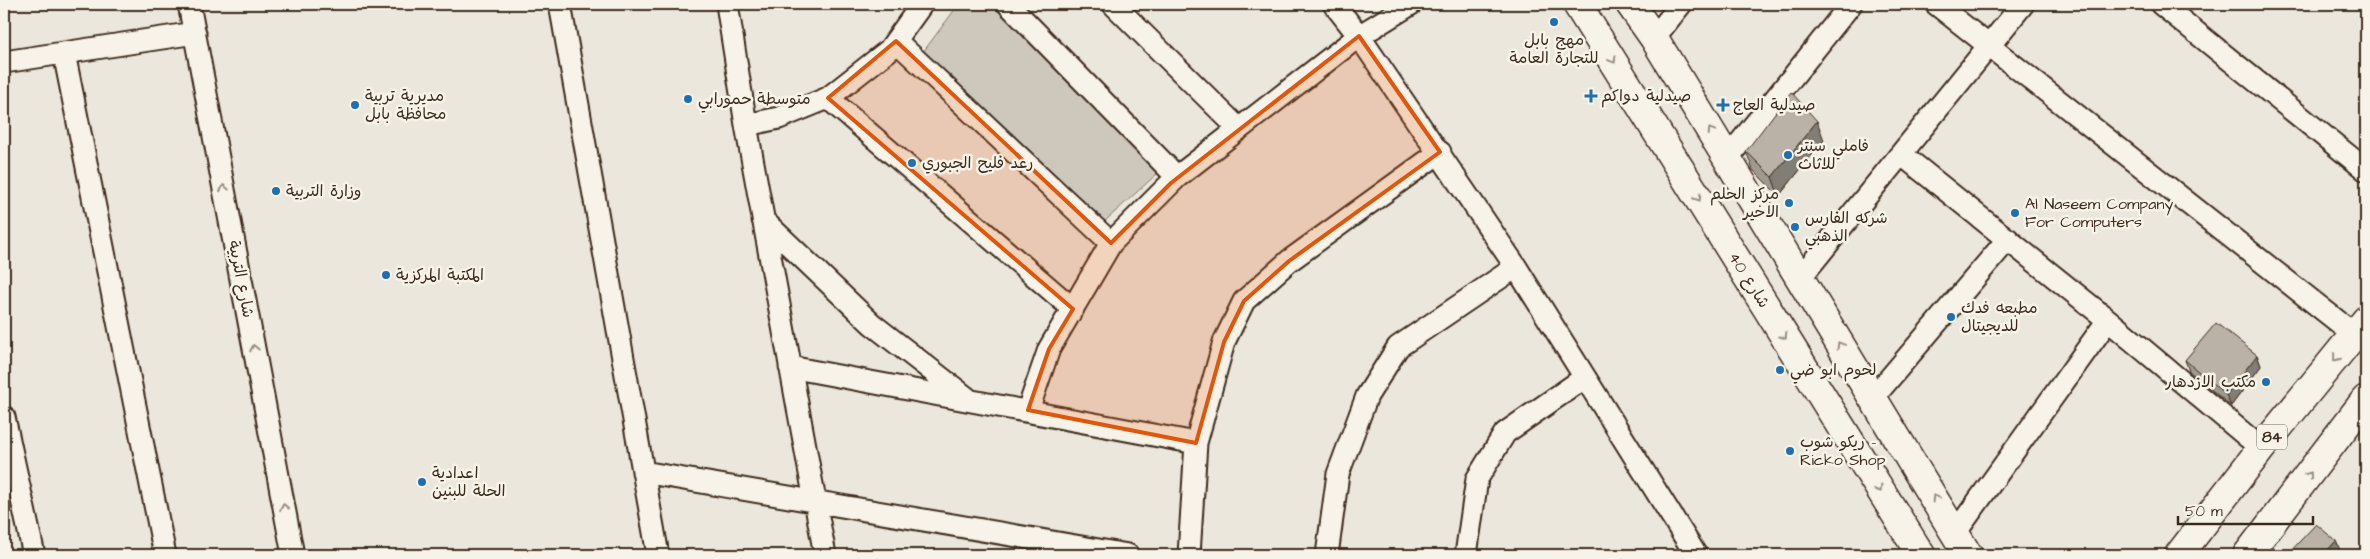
<svg xmlns="http://www.w3.org/2000/svg" width="2370" height="559" font-family="'Architects Daughter','Playpen Sans Arabic',sans-serif">
<style>
.green{fill:#cec8bc;stroke:#84796d}
.lines{fill:none;stroke-linecap:round;stroke-linejoin:round}
.minor-casing{stroke:#3b2a1e;stroke-width:25}
.major-casing{stroke:#3b2a1e;stroke-width:31}
.minor{stroke:#f7f3e8;stroke-width:21}
.major{stroke:#f7f3e8;stroke-width:28}
.wall{fill:#a09990;stroke:#3b2a1e}
.shaded-wall{fill:#827d75;stroke:#3b2a1e}
.building{fill:#bab2a7;stroke:#3b2a1e}
.oneway{stroke:#998e83}
.marked{fill:#df570d;fill-opacity:0.2;stroke:#df570d;stroke-width:4;stroke-linejoin:round}
.poi-dot{fill:#1f6fb2;stroke:#f7f3e8;stroke-width:2}
.labels{text-anchor:middle;dominant-baseline:central;stroke-width:5;stroke-linejoin:round;paint-order:stroke}
.shield{fill:#f7f3e8;stroke:#73665b;stroke-width:1}
.shield-label{font-size:15px;font-weight:bold;fill:#3b2a1e}
.poi-label{font-size:16px;fill:#3b2a1e;stroke:#f7f3e8;text-anchor:start}
.street-label{font-size:16px;fill:#3b2a1e;stroke:#f7f3e8}
</style>
<rect width="100%" height="100%" fill="#ece7dc"/>
<filter id="ink" filterUnits="userSpaceOnUse"><feTurbulence type="fractalNoise" baseFrequency=".02" numOctaves="2"/><feDisplacementMap in="SourceGraphic" scale="10" xChannelSelector="R" yChannelSelector="G"/><feConvolveMatrix kernelMatrix="1 2 1 2 8 2 1 2 1" color-interpolation-filters="sRGB"/></filter>
<g filter="url(#ink)">
<path class="green" d="M959,4H993L1159,172L1104,222L923,52Z"/>
<g class="lines">
<defs>
<path id="minor" d="M189,4L293,555
M560,4L658,555
M727,4L746,125L825,555
M1008,4L1177,177
M1113,4L1239,129
M1334,4L1359,36L1516,267L1696,555
M1936,4L2355,335
M2161,4L2366,170
M1654,38L1681,4
M896,41L1111,243
M64,53L165,555
M4,62L195,33
M828,98L1073,309
M746,125L779,118L828,98L889,50L922,4
M1901,154L2108,320L2262,449
M1727,159L1851,4
M763,220L872,324L967,398
M1800,278L2023,4
M790,367L1196,443
M1872,399L2008,239
M1028,410L1049,349L1111,243L1177,177L1359,36L1411,4
M4,417L34,555
M643,472L1128,555
M1956,532L2108,320
M1189,555L1196,443L1224,342L1244,301L1289,261L1440,152
M1327,555L1338,474L1367,396L1398,347L1516,267
M1466,555L1477,479L1505,433L1584,378"/>
<path id="major" d="M1577,4L1921,555
M1630,4L1654,38L1968,555
M2179,555L2260,450L2366,320
M2247,555L2366,399"/>
</defs>
<use href="#minor" class="minor-casing"/>
<use href="#major" class="major-casing"/>
<use href="#minor" class="minor"/>
<use href="#major" class="major"/>
</g>
<path class="wall" d="M1824,140L1779,196L1753,170L1746,151Z
M2257,355L2261,366L2231,406L2189,371L2185,360Z"/>
<path class="shaded-wall" d="M1817,121L1824,140L1779,196L1772,177Z
M2257,355L2261,366L2231,406L2226,395Z
M2336,541L2341,552L2338,555H2323Z"/>
<path class="building" d="M1791,92L1817,121L1772,177L1746,151Z
M2216,323L2257,355L2226,395L2185,360Z
M2316,524L2336,541L2323,555H2287Z"/>
<defs><path id="oneway-chevron" d="M-2-3.5L2.5 0L-2 3.5" fill="none" stroke-width="1.6" stroke-linecap="round" stroke-linejoin="round" transform="scale(1.25)"/></defs>
<g class="oneway">
<use href="#oneway-chevron" transform="translate(1613 60) rotate(59)"/>
<use href="#oneway-chevron" transform="translate(1711 131) rotate(-121)"/>
<use href="#oneway-chevron" transform="translate(224 188) rotate(-101)"/>
<use href="#oneway-chevron" transform="translate(1698 198) rotate(58)"/>
<use href="#oneway-chevron" transform="translate(1784 336) rotate(58)"/>
<use href="#oneway-chevron" transform="translate(1840 345) rotate(-121)"/>
<use href="#oneway-chevron" transform="translate(254 348) rotate(-101)"/>
<use href="#oneway-chevron" transform="translate(2336 358) rotate(129)"/>
<use href="#oneway-chevron" transform="translate(2309 475) rotate(-53)"/>
<use href="#oneway-chevron" transform="translate(1879 489) rotate(58)"/>
<use href="#oneway-chevron" transform="translate(1935 498) rotate(-122)"/>
<use href="#oneway-chevron" transform="translate(284 507) rotate(-101)"/>
</g>
</g>
<path class="marked" d="M1359,36L1440,152L1289,261L1244,301L1224,342L1196,443L1028,410L1049,349L1073,309L828,98L896,41L1111,243L1171,183Z"/>
<g class="poi-dot">
<circle cx="1554" cy="22" r="5"/>
<path d="M1588.5 88.5h5v5h5v5h-5v5h-5v-5h-5v-5h5z"/>
<circle cx="688" cy="99" r="5"/>
<circle cx="355" cy="105" r="5"/>
<path d="M1720.5 97.5h5v5h5v5h-5v5h-5v-5h-5v-5h5z"/>
<circle cx="1788" cy="155" r="5"/>
<circle cx="912" cy="163" r="5"/>
<circle cx="276" cy="191" r="5"/>
<circle cx="1789" cy="203" r="5"/>
<circle cx="2015" cy="213" r="5"/>
<circle cx="1795" cy="227" r="5"/>
<circle cx="386" cy="275" r="5"/>
<circle cx="1951" cy="317" r="5"/>
<circle cx="1780" cy="370" r="5"/>
<circle cx="2266" cy="382" r="5"/>
<circle cx="1790" cy="451" r="5"/>
<circle cx="422" cy="482" r="5"/>
</g>
<g class="labels">
<rect class="shield" x="2257" y="424.5" width="30" height="25" rx="4"/>
<g class="shield-label">
<text x="2272" y="437">84</text>
</g>
<g class="poi-label">
<text x="1554" y="40" text-anchor="middle">مهج بابل<tspan x="1554" dy="18">للتجارة العامة</tspan></text>
<text x="365" y="96">مديرية تربية<tspan x="365" dy="18">محافظة بابل</tspan></text>
<text x="1601" y="96">صيدلية دواكم</text>
<text x="698" y="99">متوسطة حمورابي</text>
<text x="1733" y="105">صيدلية العاج</text>
<text x="1798" y="146">فاملي سنتر<tspan x="1798" dy="18">للاثاث</tspan></text>
<text x="922" y="163">رعد فليح الجبوري</text>
<text x="286" y="191">وزارة التربية</text>
<text x="1779" y="194" text-anchor="end">مركز الحلم<tspan x="1779" dy="18">الاخير</tspan></text>
<text x="2025" y="204">Al Naseem Company<tspan x="2025" dy="18">For Computers</tspan></text>
<text x="1805" y="218">شركه الفارس<tspan x="1805" dy="18">الذهبي</tspan></text>
<text x="396" y="275">المكتبة المركزية</text>
<text x="1961" y="308">مطبعه فدك<tspan x="1961" dy="18">للديجيتال</tspan></text>
<text x="1790" y="370">لحوم ابو ضي</text>
<text x="2256" y="382" text-anchor="end">مكتب الازدهار</text>
<text x="1800" y="442">ريكو شوب -<tspan x="1800" dy="18">Ricko Shop</tspan></text>
<text x="432" y="473">اعدادية<tspan x="432" dy="18">الحلة للبنين</tspan></text>
</g>
<g class="street-label">
<text transform="translate(241 279) rotate(79)">شارع التربية</text>
<text transform="translate(1749 280) rotate(58)">شارع 40</text>
</g>
</g>
<rect width="2370" height="559" fill="none" stroke="#f7f3e8" stroke-width="20"/>
<rect x="10" y="10" width="2350" height="539" fill="none" stroke="#3b2a1e" stroke-width="2" filter="url(#ink)"/>
<path d="M2178 516v8h135v-8" fill="none" stroke="#3b2a1e" stroke-width="2.5"/>
<text x="2185" y="516" font-size="15" fill="#3b2a1e" stroke="#f7f3e8" stroke-width="4" paint-order="stroke">50 m</text>
</svg>
